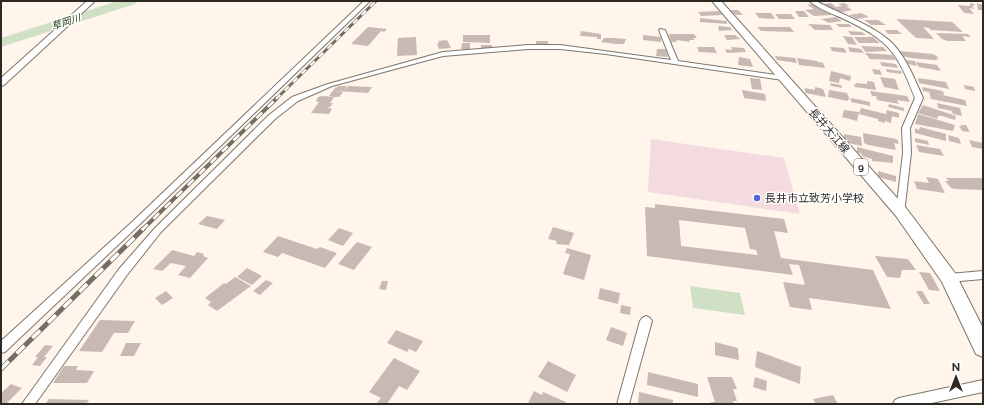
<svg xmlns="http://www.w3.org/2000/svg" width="984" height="405" font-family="Raleway,'Noto Sans JP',sans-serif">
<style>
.green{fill:#f3dbdf}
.water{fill:#cfe0c5}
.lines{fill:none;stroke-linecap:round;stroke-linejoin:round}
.river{fill:#cfe0c5;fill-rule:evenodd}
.building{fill:#c8b9b4;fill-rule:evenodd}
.minor-casing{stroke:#7e766c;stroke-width:2}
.tertiary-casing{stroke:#7e766c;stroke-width:2}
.primary-casing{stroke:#7e766c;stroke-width:2}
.minor{fill:#fff;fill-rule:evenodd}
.tertiary{fill:#fff;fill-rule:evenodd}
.primary{fill:#fff;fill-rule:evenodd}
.rail-far2-casing{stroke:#746e67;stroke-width:3}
.rail-far1-casing{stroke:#746e67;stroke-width:4}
.rail-casing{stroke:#746e67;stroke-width:5}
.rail-far2{stroke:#fff;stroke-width:2;stroke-dasharray:6;stroke-linecap:butt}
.rail-far1{stroke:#fff;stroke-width:2.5;stroke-dasharray:8;stroke-linecap:butt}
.rail{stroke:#fff;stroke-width:3.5;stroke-dasharray:11;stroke-linecap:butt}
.poi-dot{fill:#5366dc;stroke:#fff;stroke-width:1.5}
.labels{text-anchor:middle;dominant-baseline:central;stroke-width:3;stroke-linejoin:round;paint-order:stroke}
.far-water-label{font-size:10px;font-style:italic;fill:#284118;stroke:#fff}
.shield{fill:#fff;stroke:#6c6966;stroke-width:1}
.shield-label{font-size:10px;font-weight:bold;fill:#2d2925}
.street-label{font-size:11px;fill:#2d2925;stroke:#fff}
.poi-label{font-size:11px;fill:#2d2925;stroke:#fff;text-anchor:start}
</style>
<rect width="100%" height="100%" fill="#fff5ea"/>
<path class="green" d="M651,139L784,158L800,214L648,192Z"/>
<path class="water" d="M690,286L740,293L745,315L693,308Z"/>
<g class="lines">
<path class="river" d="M118,1H137L135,4L1,47V38Z"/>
</g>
<path class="building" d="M831,3L836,7L842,6L838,4L844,3L850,6H846L852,10L838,13L834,10H836L823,4Z
M970,3L974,4V6H972L974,9L969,8L974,14L964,13L958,5L970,6Z
M977,3L983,5V10H978Z
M811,4L821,8L832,15L814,16L805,10L814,9L807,5Z
M730,10H738L743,15H736Z
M719,11L722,15L701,16L698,12Z
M795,11H804L809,17H799Z
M755,13H771L775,19L759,18Z
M861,13L869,17L857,19L849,15Z
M775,14H791L795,19H779Z
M836,17L842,21L829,23L821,19Z
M700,18L727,21V24L700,22Z
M896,19L952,22L963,32L931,30L929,28L923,27L934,39L916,38Z
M864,20H878L886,25H871Z
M808,24L830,25L833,30H815Z
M836,24H849L852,27H839Z
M718,26L730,27L732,30L719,31Z
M368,27L387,29L384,32L381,31L368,46L351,44Z
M757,27H790L794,32L761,31Z
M885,30H897L902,34H888Z
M581,31L601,34V39H597V37L580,36Z
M848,31L862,32L866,35H851Z
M936,33L968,34L971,37L962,36L966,41H947L942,39Z
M669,34H694L697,38H693L695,40H689L690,42L676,40L677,42H671Z
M463,35H490V43L463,42Z
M643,35L661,37V42L643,40Z
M724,35H735L740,39L727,40Z
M843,36L852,37L857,45L848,44Z
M416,37L417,55L397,56L398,38Z
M854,37H873L880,43H859Z
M604,38H614L626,39L624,44H616L601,42Z
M447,40L451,48L439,49L437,44L439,43L438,41Z
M536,41H548V45H536Z
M462,43H470V49H461Z
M481,45H492V48H481Z
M861,46L883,47L887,51L866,52Z
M697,47H714L717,53L699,52Z
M731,47L744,48L746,52L727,53L725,49L732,50Z
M830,47L844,48L847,53L832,51Z
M848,47L861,49L864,53L850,52Z
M657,49H666L668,57L656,56Z
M899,51L933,54L940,58L936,57L938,60H934L911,58L902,56Z
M865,53L892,55L896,60L870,59Z
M775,56L795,58L797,63L777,60Z
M739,57L750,59L753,67L738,65Z
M797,58L817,61L818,62L823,63L825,68L799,65Z
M906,60L915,61L917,66L908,64Z
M880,62L896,64L898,68L882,66Z
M916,62L937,65L941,71L919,67Z
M872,69L880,70L882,75L874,74Z
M886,69L901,71L902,74L887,72Z
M831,71L851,76L850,81L840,78L839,83L829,81Z
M880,77L895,79L899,90L884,87Z
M750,78L760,79L762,90L752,89Z
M918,78L946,82L949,89L919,83Z
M867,81L874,82L876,90L855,87L854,84H856V83L867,84Z
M830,83L841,85L842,88L831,86Z
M964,85L974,87L975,91L965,89Z
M339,86H347L344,91L348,86L372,87L368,93L335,91L343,92L339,97H334L330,103H333L330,107H327L332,109L329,114L311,113L319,102L316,101L318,97L322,96L334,97L329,96L335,88Z
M815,87L823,89L826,97L805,93V88L815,90Z
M922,87L943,91L944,95L933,93L965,100L967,106L931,99L929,92L923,91Z
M742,90L765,94L766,101L744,98Z
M829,90L847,93L850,100L848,99V101L828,97Z
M870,91L907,96L910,102L897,100L899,104L877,100L876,96H872Z
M851,98L870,102V106L851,102Z
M937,103L960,108L962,116L953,114L952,111L938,108Z
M889,104L904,108V111L888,107Z
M923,105L956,116L955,120L942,116H938L937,119L918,113Z
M861,108L886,114L887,110L899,113V118L892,116L891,123L885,121V123L878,121V119L859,114Z
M844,110L859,112L857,121L842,117Z
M918,114L955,125L953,131L915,124Z
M960,125H966L970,132L962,131L959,126L962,127Z
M920,127L946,134V141L915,133V128L919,130Z
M863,133L897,139L899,144L894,143L896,150L868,145L864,143Z
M844,134L861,137L862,146L848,143V140L844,138Z
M948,135L959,138L961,144L949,141Z
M915,138L928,141L929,145L915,142Z
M969,140L983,143V149L972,147Z
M916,145L940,149L944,156L919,152Z
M857,147L893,156V163L872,161V159L862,156V154L857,152Z
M878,171L896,176V182L878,177Z
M926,177L938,179L945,193L917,189L914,181L929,183Z
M946,178H981L983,180V190L956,189L951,188L945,181H949Z
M655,204L784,219L788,233L774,231L781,258L873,270L891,309L809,298L812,310L790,307L783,282L805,285L799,265L789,264L793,275L647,256L645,207L655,208ZM679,220L745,228L750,249L756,250L758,255L681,246Z
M207,216L225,220L217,229L198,224Z
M553,227L574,233L569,245L556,244L557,241L548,239Z
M339,228L353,233L343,246L328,240Z
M278,236L317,249L320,247L337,253L325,268L282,253L278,257L263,252Z
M357,242L372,247L354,270L338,264Z
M567,248L591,255L584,280L563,274L570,254L565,253Z
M172,250L194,256L197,252L204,254L203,256L208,258L190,278L178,275L186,266L171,263L162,271L153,269Z
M875,256L908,259L916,270H902L900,278L887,277Z
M247,268L262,276L252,285L237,277Z
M919,272L930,273L940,291L929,290Z
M235,277L251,286L217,311L208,305L211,302L205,298L224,283L226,284Z
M266,280L273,283L260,295L253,291Z
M382,281H388L386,290L379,289Z
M600,288L620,293L618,304L598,299Z
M166,291L173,298L162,305L155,298Z
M916,291H922L930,304H924Z
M621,305L631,307L630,315L620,313Z
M100,320L135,321L128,333H114L102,352L79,351Z
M611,327L627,333L623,346L606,340Z
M396,330L423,341L416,352L409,349L407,352L387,343Z
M715,342L738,348L739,360L715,355Z
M126,343H141L134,356H120Z
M45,345L53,346L44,357H47L40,366L32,365L38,357H35Z
M757,351L801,367L800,384L755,367Z
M394,358L420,371L407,390L399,386L387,404H376L381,398L369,392Z
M548,361L576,375L567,392L538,377Z
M64,366H78L76,370L94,371L87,383H53Z
M648,372L698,384V397L647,385Z
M707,377H732L737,389H733L737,401H733L734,404H711V402H715Z
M755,377L767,381L766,391L753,387Z
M11,384L22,388L6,404H1V393Z
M534,391L542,395L543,392L566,402L565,404H530L528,403Z
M639,392L673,400V404H638Z
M833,395L838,404H816L813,399Z
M49,399L89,400L86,404H45Z"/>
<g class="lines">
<defs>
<path id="minor" d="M364,1H370L138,226L5,352L1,353V341L132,222Z
M809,1H816C840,14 874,25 893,44C907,59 915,80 923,98L910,128L911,153L904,214H898L896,212L903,153L902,128L915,98C897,52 890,41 844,19C833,14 819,9 809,1Z
M660,29L665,30L678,61L783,76L786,78L783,80L606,54L560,49H528L443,56L332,86L298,101L275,119L161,232L127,275L35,404H22L119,269L155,228L269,115L292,97L328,84L443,52L528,45H560L671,60L659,30Z
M983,271V279L949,282L945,281L944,278L945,275L949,274Z
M646,316L650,318L652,321L629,404H617L640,321L642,318Z
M983,380V392L927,404H893L895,400L899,398Z"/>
<path id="tertiary" d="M87,1H95L4,85L1,86V78Z"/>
<path id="primary" d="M712,1H721L906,208L955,273L983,328V357L976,354L942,282L896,216Z"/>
</defs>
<use href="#minor" class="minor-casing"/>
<use href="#tertiary" class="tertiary-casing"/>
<use href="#primary" class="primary-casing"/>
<use href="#minor" class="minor"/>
<use href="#tertiary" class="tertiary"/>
<use href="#primary" class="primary"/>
<defs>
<path id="rail-far2" d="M276,99L376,1"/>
<path id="rail-far1" d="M142,230L277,98"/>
<path id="rail" d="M1,369L143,229"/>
</defs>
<use href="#rail-far2" class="rail-far2-casing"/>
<use href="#rail-far1" class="rail-far1-casing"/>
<use href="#rail" class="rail-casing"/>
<use href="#rail-far2" class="rail-far2"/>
<use href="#rail-far1" class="rail-far1"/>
<use href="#rail" class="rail"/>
</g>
<circle class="poi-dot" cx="757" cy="198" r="4"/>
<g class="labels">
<g class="far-water-label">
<text transform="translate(66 22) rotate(-18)">草岡川</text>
</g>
<rect class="shield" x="854" y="159" width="14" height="16" rx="3"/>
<g class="shield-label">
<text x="861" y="167">9</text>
</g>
<g class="street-label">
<text transform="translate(829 131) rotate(49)">長井大江線</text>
</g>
<g class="poi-label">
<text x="765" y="198">長井市立致芳小学校</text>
</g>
</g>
<rect width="984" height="405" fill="none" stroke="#2d2925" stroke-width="4"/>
<g transform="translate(956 377)" stroke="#ffffff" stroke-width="3" paint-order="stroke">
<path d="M0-3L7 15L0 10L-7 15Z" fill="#2d2925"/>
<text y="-6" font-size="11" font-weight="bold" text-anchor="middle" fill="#2d2925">N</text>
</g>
</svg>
